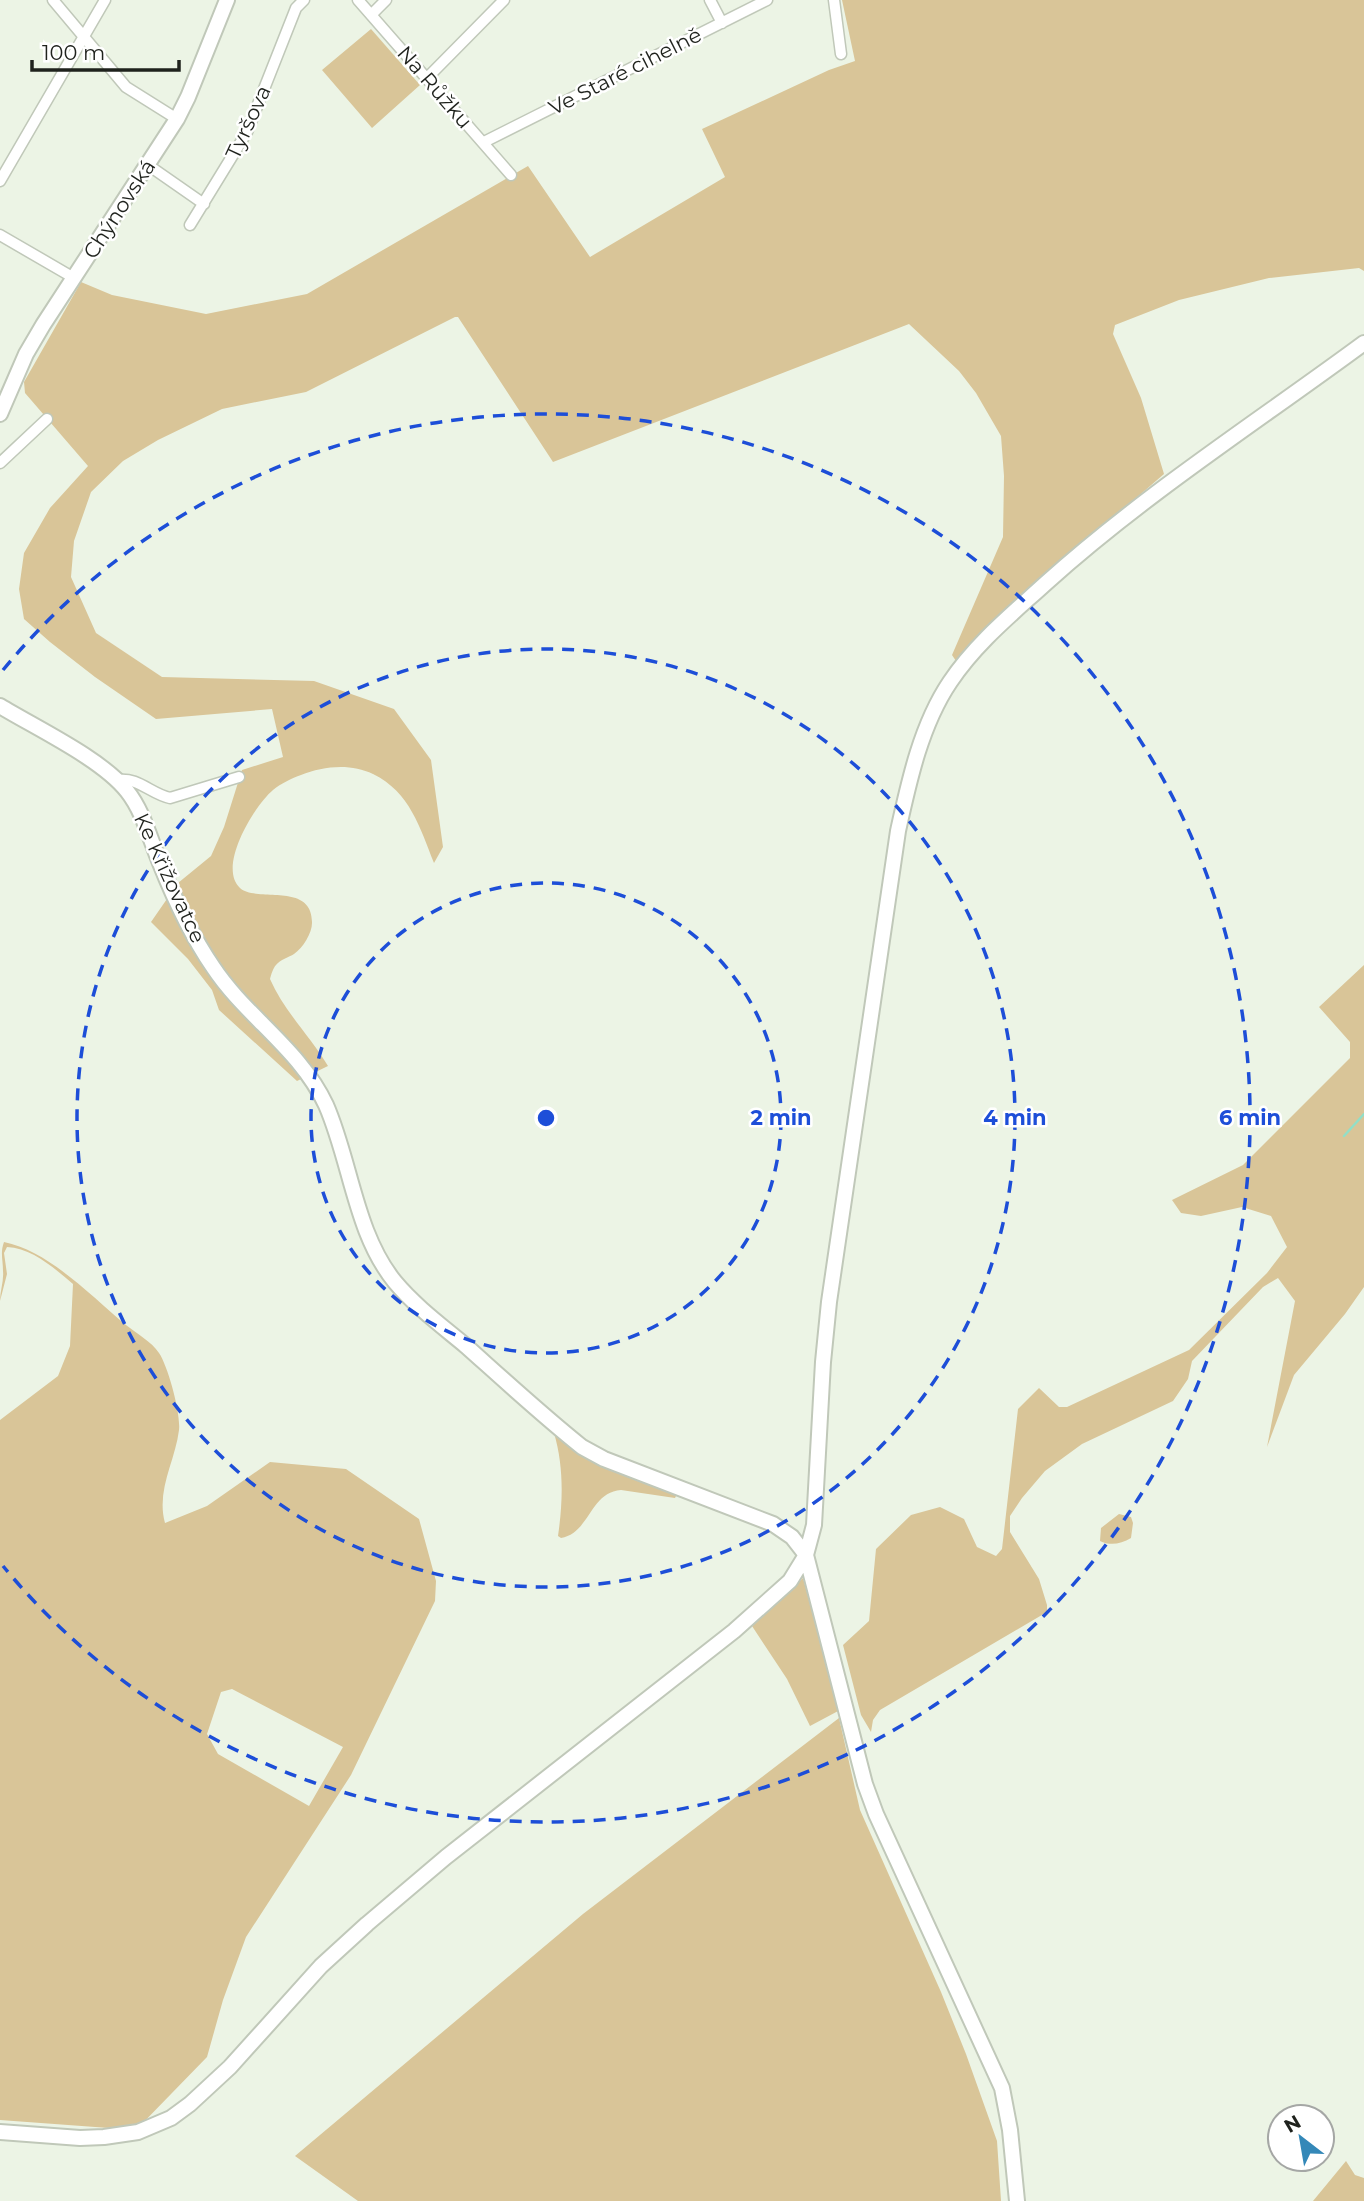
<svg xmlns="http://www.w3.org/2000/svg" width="1364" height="2201" font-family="Montserrat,sans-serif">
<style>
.green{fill:#d9c598;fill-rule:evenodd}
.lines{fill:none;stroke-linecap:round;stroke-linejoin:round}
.stream{stroke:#92dfc7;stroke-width:2.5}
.street-casing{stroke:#c0c8b9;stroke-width:13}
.secondary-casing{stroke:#c0c8b9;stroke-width:18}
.street{stroke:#fff;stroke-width:10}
.secondary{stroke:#fff;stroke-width:14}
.ring{fill:none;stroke:#1d4ed8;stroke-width:3.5;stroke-dasharray:12 9}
.labels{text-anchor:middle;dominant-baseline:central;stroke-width:5;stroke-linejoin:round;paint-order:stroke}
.street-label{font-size:21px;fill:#1f221d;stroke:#fff}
.centre{fill:#1d4ed8;stroke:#fff;stroke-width:3.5}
.ring-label{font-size:21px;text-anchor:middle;font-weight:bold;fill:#1d4ed8;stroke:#fff;stroke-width:5;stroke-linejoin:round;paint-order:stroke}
</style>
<rect width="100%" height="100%" fill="#ecf4e5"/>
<path class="green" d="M842,0H1364V271L1359,268L1269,278L1179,300L1115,325L1113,334L1141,398L1164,474L1003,613L956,661L952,655L1003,537L1004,476L1001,436L976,393L959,371L909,324L553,462L458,317H455L306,392L222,409L158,440L123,461L91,492L74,541L71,577L96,633L162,677L314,681L394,709L431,760L443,847L434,863C420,828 410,792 373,774C351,763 323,766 301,775C292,778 280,784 273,790C254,806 217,867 240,888C256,903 313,881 312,923C312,933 303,948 294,954C289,957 280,960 276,965C273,968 271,975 270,979C284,1011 310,1036 328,1066L297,1081L219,1010L212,990L188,959L151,922L178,883L211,856L224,827L242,770L283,757L272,709L156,719L95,677L50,642L24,619L19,589L24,553L50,508L88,466L25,393L24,382L81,282L112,295L206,314L307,294L528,166L590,257L725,177L702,129L829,70L855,61Z
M371,29L420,85L372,128L322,70Z
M1364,965V1287L1345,1314L1294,1375L1267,1447L1295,1301L1278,1278L1263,1287L1192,1361L1188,1379L1173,1401L1082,1444L1045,1471L1022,1498L1010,1516V1532L1039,1579L1047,1605V1612L880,1710L873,1720L871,1732L861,1715L843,1645L869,1621L876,1549L911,1515L940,1507L964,1519L977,1547L996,1556L1002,1549L1018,1409L1039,1388L1059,1407H1067L1189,1350L1267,1273L1287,1247L1271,1216L1242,1207L1201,1216L1181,1213L1172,1200L1243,1165L1350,1058V1042L1319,1007Z
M4,1242C49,1251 91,1296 126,1325C136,1333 152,1342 159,1353C168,1366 181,1414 179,1430C175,1462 156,1490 165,1523L207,1506L270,1462L346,1469L419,1519L436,1581L435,1601L351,1775L246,1937L223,2000L207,2057L136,2130L0,2120V1420L58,1376L70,1346L73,1284C54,1268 32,1248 7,1247L4,1253L7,1274L0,1301C0,1291 4,1281 3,1271C3,1259 0,1253 4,1242ZM232,1689L343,1747L309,1806L218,1754L207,1734L221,1692Z
M554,1433C589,1467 634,1475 678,1492L675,1498L621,1490C590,1492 590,1533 561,1538L558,1536C563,1501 564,1467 554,1433Z
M1119,1514L1131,1517L1133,1523L1131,1538C1121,1544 1110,1546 1100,1541L1101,1528Z
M803,1578L840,1710L810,1726L787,1679L752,1626Z
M839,1718L860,1810L941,1992L966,2054L997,2141L1001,2201H358L295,2156L583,1914Z
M1346,2161L1355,2175L1364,2178V2201H1313Z"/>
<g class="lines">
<path class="stream" d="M1344,1136L1364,1114"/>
<defs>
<path id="street" d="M53,0L126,87L177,119
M358,0L511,175
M710,0L722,23
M834,0L841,54
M371,15L386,0
M428,77L504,0
M484,142L767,0
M148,165L204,204
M0,181L105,0
M190,225L247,132L296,8L304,0
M0,235L74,278
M0,463L47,419
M118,780C138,777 151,794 170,798L239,777"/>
<path id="secondary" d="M0,414L26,354L43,325L177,119L188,97L227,0
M0,706C36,728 102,759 127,791C143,811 150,839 160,863C174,898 191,935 213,967C246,1017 300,1049 326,1105C351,1162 355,1233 395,1282C415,1306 442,1326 466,1346C504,1380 542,1415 582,1447L604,1459L773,1524L792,1537L806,1555L865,1784L876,1814L1002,2088L1010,2130L1017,2201
M0,2132L80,2138L104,2137L138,2132L171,2118L190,2104L230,2067L321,1966L367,1924L446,1857L734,1631L790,1581L806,1555L814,1525L823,1362L829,1302L898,831C909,781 921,725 950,682C976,643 1012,614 1046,583C1145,494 1257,422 1364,343"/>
</defs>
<use href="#street" class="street-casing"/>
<use href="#secondary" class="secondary-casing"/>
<use href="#street" class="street"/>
<use href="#secondary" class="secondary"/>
</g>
<g class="ring">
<circle cx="546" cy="1118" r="235"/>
<circle cx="546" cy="1118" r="469"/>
<path d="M3 670A704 704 0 1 1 3 1566"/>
</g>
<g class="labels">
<g class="street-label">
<text transform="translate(625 71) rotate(-27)">Ve Staré cihelně</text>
<text transform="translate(435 87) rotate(49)">Na Růžku</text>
<text transform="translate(248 122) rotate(-65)">Tyršova</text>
<text transform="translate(119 209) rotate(-57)">Chýnovská</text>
<text transform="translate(170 878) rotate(65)">Ke Křižovatce</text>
</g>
</g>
<circle cx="546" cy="1118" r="10" class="centre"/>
<g class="ring-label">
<text x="781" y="1125">2 min</text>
<text x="1015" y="1125">4 min</text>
<text x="1250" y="1125">6 min</text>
</g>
<g transform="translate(1301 2138) rotate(329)"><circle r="33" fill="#ffffff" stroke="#a5a7a5" stroke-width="2"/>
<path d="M0-5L12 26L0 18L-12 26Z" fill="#3488b8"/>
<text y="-10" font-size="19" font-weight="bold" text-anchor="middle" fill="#1f221d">N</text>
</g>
<path d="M32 60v10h147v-10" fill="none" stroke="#1f221d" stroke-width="3.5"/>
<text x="42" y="60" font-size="21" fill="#1f221d" stroke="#ffffff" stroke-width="5" paint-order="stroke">100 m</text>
</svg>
